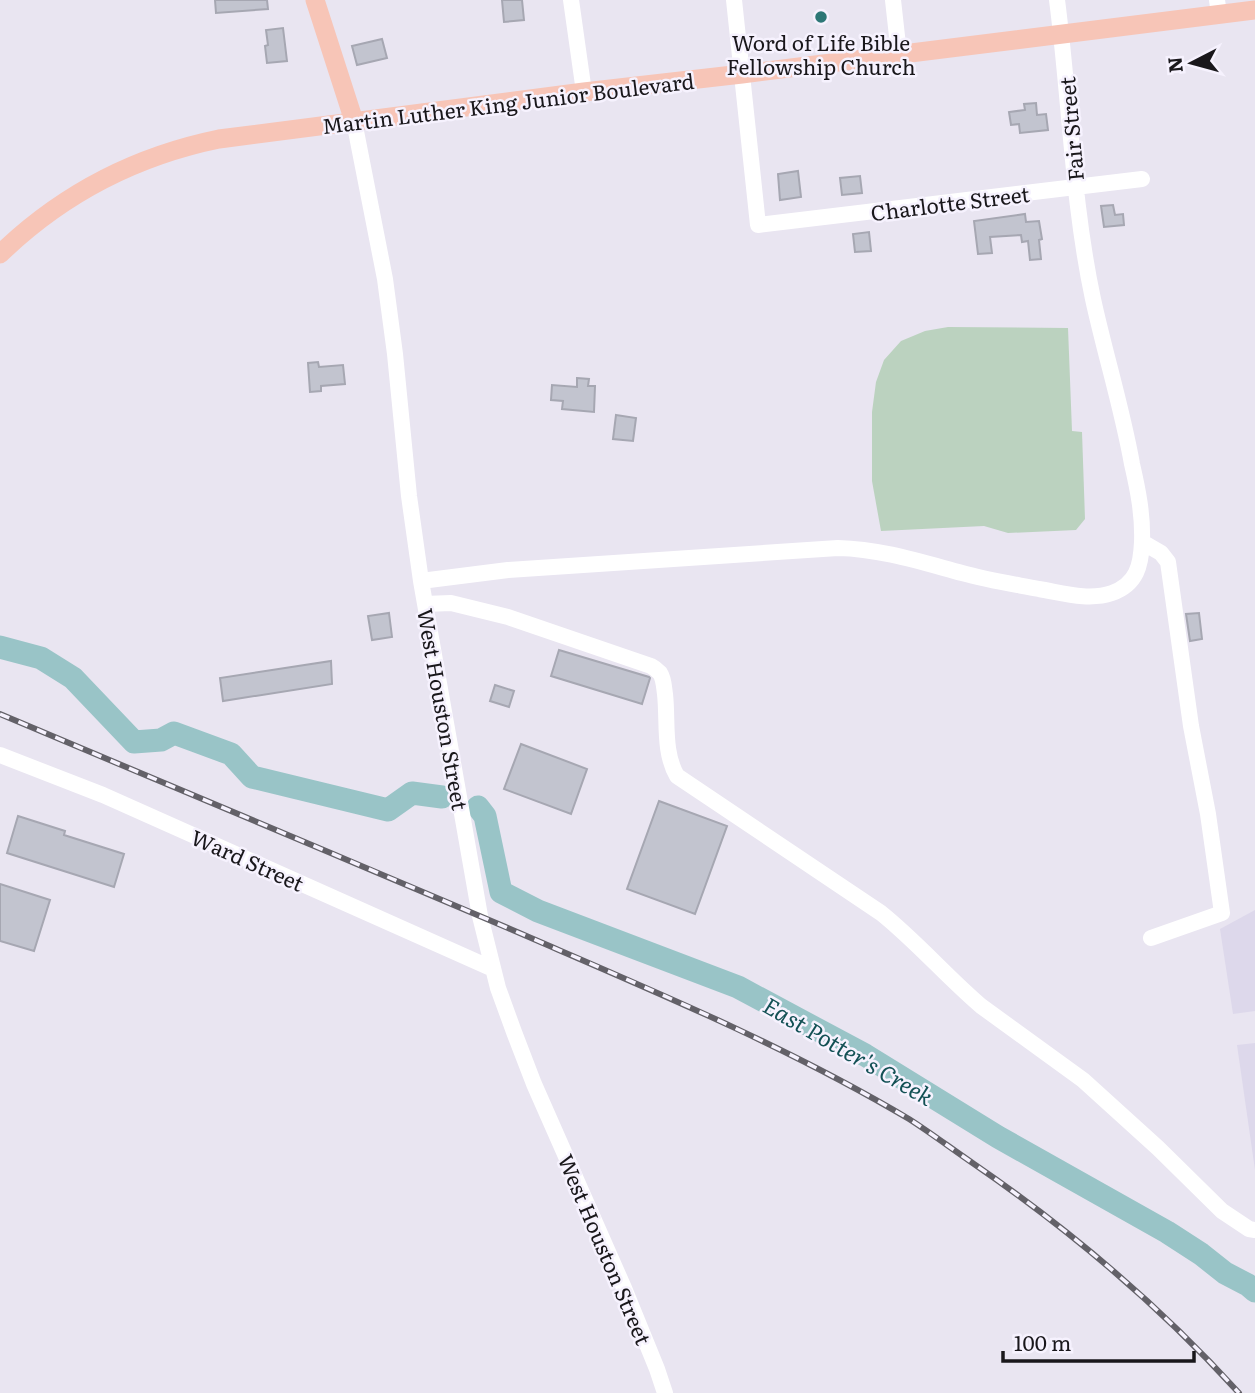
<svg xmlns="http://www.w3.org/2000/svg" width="1255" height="1393" font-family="Literata,serif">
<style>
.built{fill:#ddd8eb}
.green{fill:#bbd2bf}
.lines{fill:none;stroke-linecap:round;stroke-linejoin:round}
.river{stroke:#99c4c7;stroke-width:23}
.building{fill:#c2c4cf;stroke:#a6a7b2;stroke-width:2}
.minor{stroke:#fff;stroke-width:16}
.major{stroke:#f7c5b7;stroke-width:19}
.rail-casing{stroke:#636168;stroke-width:6}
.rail{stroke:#f6f2fe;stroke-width:3.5;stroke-dasharray:10;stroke-linecap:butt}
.poi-dot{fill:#2d7776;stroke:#f6f2fe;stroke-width:2.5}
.labels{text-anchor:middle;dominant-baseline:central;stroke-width:5;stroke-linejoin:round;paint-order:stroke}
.poi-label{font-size:21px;fill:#19171b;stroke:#f6f2fe}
.street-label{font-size:21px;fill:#19171b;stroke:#f6f2fe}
.water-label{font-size:23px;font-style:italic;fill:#135155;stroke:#f6f2fe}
</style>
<rect width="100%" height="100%" fill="#e9e5f1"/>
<path class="built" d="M1255,910V1011L1233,1014L1220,929Z
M1255,1043V1170L1237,1045Z"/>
<path class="green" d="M948,327L1068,328L1072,431L1082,432L1085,519L1076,530L1008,533L984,526L881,531L872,481V412L876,382L884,360L901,341L925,331Z"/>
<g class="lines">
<path class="river" d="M0,647L41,658L73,678L134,742L161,740L174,733L231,754L252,777L388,810L412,793L442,797
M478,807L485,816L501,892L538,911L738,987L865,1055L998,1137L1167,1232L1201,1254L1225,1273L1248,1285L1255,1291"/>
</g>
<path class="building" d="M215,0H267L268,9L216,13Z
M502,0H522L524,20L504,22Z
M283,28L287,61L267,63L265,46L268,45L266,30Z
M382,39L387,58L357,65L352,46Z
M1036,103L1037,115L1046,114L1048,130L1020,133L1019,124L1011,125L1009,112L1025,110L1024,104Z
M798,171L801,197L780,200L778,174Z
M860,176L862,193L842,195L840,178Z
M1113,205L1115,215L1123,214L1124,225L1104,227L1101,206Z
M1025,214L1026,222L1039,221L1042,239L1039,240L1041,259L1030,260L1028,241L1022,242L1021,235L990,237L992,253L978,254L974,221Z
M869,232L871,251L855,252L853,234Z
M318,362L319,367L343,365L345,384L321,386V391L310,392L308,363Z
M577,378L589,379L588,386H595L594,412L562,409L563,401L551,400L552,385L577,387Z
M616,415L636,418L633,441L613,439Z
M389,613L392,637L372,640L368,616Z
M1199,613L1202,639L1190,641L1186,614Z
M559,650L649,677L650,678L642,704L551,676Z
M331,661L332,684L223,701L220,678Z
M495,685L514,691L509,707L490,701Z
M521,744L587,769L571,814L504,789Z
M659,801L727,826L695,914L627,889Z
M18,816L65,831L64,835L124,854L114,887L7,853Z
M0,884L50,900L34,951L0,941Z"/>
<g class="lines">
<path class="minor" d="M571,0L584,92
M734,0L758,225L1142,179
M893,0L899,54
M1217,0L1219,14
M354,121L385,279L395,354L409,496L421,581L480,916L498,988L514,1032L534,1084L624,1288L657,1369L665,1393
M1142,542L1161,553L1168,562L1191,726L1208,814L1222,913L1151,938
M421,581L508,570L838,548C881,549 921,562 962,573C987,580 1013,584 1039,589C1063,593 1089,601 1112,593C1137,584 1141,565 1142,542C1143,515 1138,490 1132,464C1122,408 1105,354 1093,299C1072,201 1070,100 1057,0
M425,604L451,603L508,617L651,666C653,667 658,671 660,673C664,679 664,688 665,694C668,721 663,752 677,776L881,913C916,941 946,976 981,1006L1083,1080L1158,1148L1222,1211L1249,1229L1255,1230
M0,755L103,795L493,969"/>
<path class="major" d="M315,0L354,121
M0,254C61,195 136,156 219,139L584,92L742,74L1255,10"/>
<defs>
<path id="rail" d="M0,714C169,785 339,856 508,928C644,987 781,1043 909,1119C931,1133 952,1149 974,1164C1070,1230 1160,1306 1239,1393"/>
</defs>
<use href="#rail" class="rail-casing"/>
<use href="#rail" class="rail"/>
</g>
<circle class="poi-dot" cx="821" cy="17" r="7"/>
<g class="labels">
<g class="poi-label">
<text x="821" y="41">Word of Life Bible<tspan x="821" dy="24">Fellowship Church</tspan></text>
</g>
<g class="street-label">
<text transform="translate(508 102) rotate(-7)">Martin Luther King Junior Boulevard</text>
<text transform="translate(1070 129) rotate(-95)">Fair Street</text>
<text transform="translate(950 202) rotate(-7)">Charlotte Street</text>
<text transform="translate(444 709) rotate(80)">West Houston Street</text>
<text transform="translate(248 859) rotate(24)">Ward Street</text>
<text transform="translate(606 1249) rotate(67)">West Houston Street</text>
</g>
<g class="water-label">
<text transform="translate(849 1050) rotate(30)">East Potter's Creek</text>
</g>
</g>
<g transform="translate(1192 63) rotate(264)" stroke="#f6f2fe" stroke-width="5" paint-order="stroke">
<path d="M0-5L12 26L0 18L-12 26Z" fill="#19171b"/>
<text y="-10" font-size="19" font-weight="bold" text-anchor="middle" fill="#19171b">N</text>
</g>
<path d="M1003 1351v10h191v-10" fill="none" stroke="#19171b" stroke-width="3.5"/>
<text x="1014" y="1351" font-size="21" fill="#19171b" stroke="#f6f2fe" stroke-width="5" paint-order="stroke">100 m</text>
</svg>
